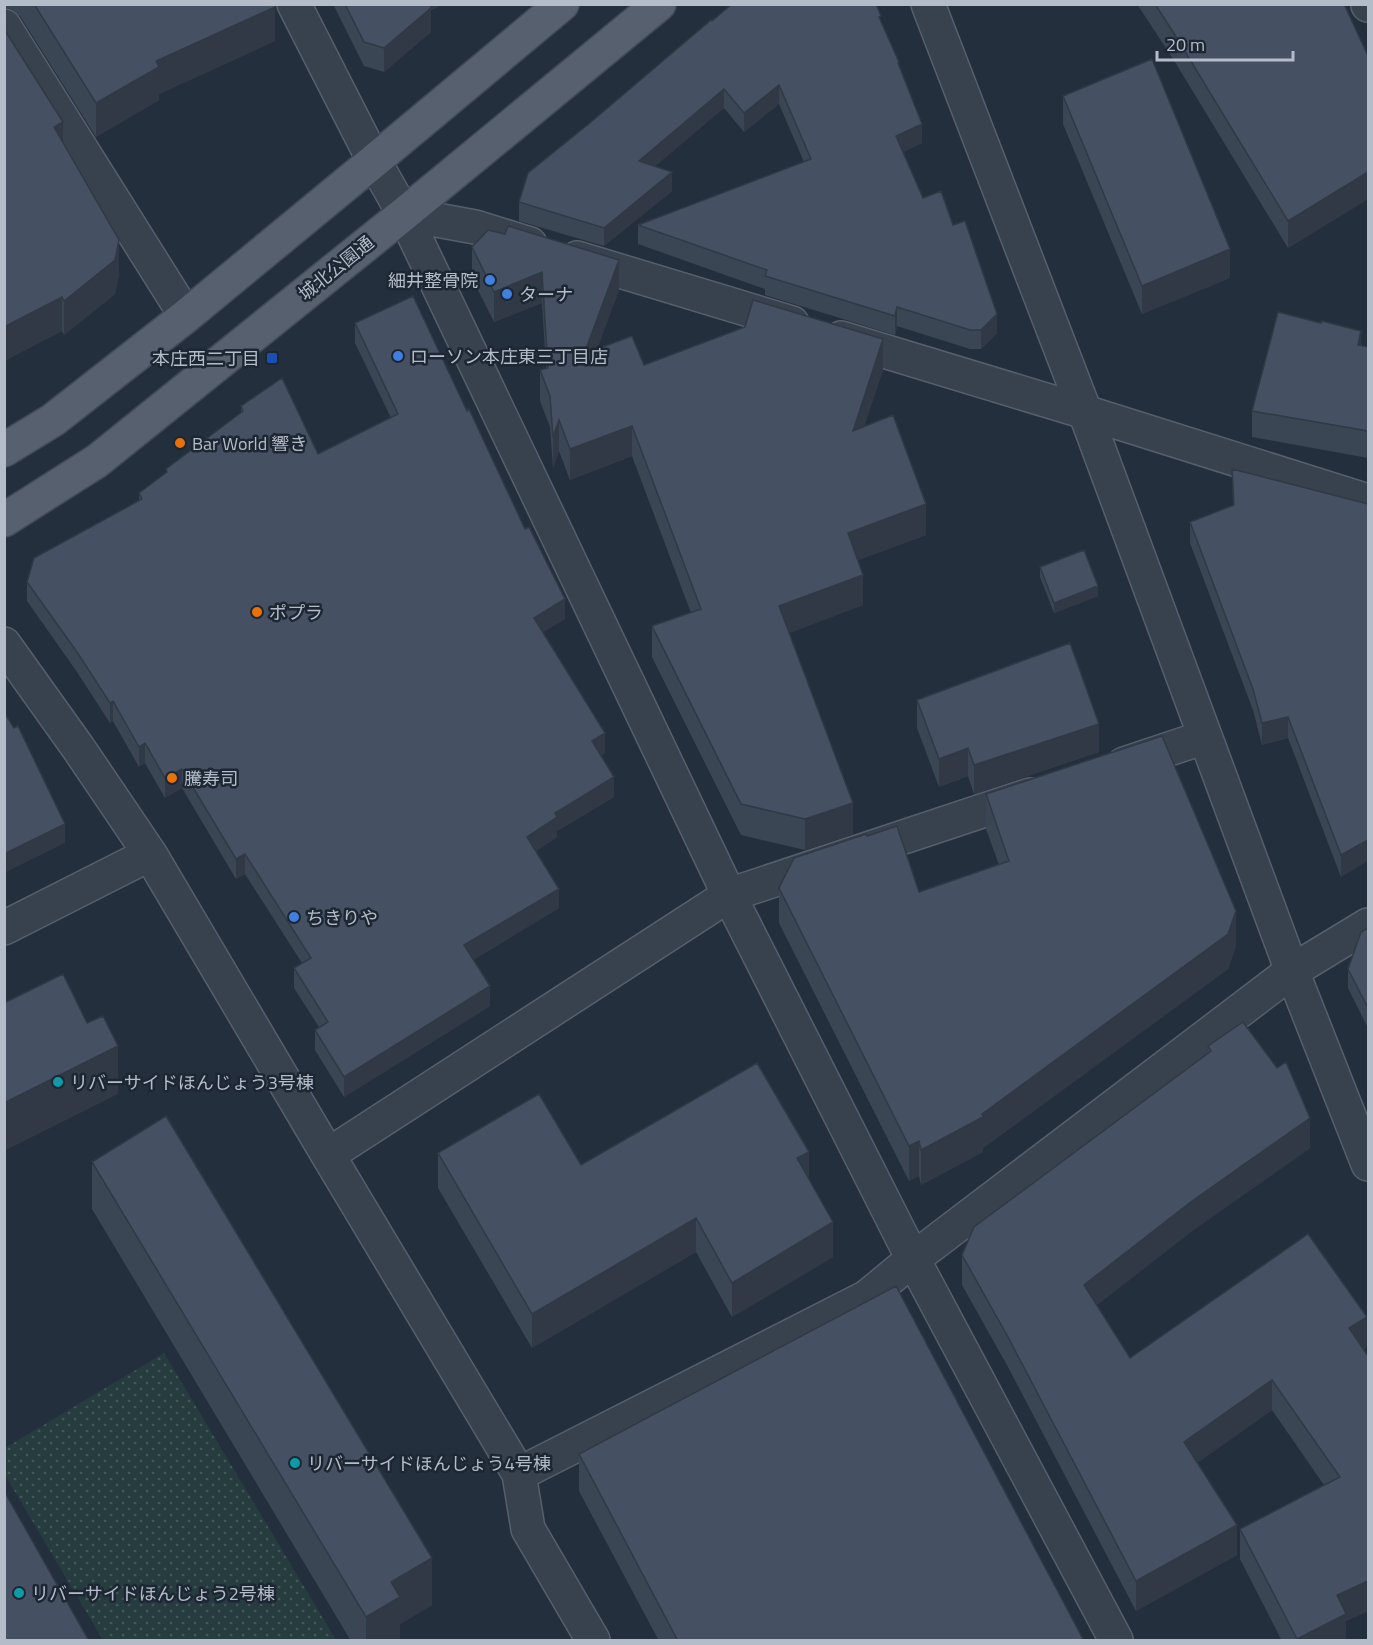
<svg xmlns="http://www.w3.org/2000/svg" width="1373" height="1645" font-family="'Titillium Web','Noto Sans JP',sans-serif">
<style>
.park{fill:url(#park-dots)}
.lines{fill:none;stroke-linecap:round;stroke-linejoin:round}
.minor-casing{stroke:#565f6c;stroke-width:36}
.tertiary-casing{stroke:#565f6c;stroke-width:36}
.primary-casing{stroke:#414a57;stroke-width:36}
.minor{stroke:#38414e;stroke-width:33}
.tertiary{stroke:#38414e;stroke-width:33}
.primary{stroke:#56606e;stroke-width:33}
.wall{fill:#3b4654}
.shaded-wall{fill:#303945}
.building{fill:#455162;stroke:#303945;stroke-width:1.5}
.shop-dot{fill:#3f7fe0;stroke:#1d2633;stroke-width:2}
.transit-dot{fill:#1a4fb4;stroke:#1d2633;stroke-width:2}
.food-dot{fill:#e8710a;stroke:#1d2633;stroke-width:2}
.culture-dot{fill:#0f9aa8;stroke:#1d2633;stroke-width:2}
.labels{text-anchor:middle;dominant-baseline:central;stroke-width:5;stroke-linejoin:round;paint-order:stroke}
.street-label{font-size:18px;fill:#b4bcc9;stroke:#1d2633}
.poi-label{font-size:18px;fill:#b4bcc9;stroke:#1d2633;text-anchor:start}
</style>
<defs>
<pattern id="park-dots" width="8" height="8" patternUnits="userSpaceOnUse" patternTransform="scale(1.5)"><rect width="8" height="8" fill="#263c3f"/><path d="M2 2h.1M6 6h.1" fill="none" stroke="#435659" stroke-width="1.8" stroke-linecap="round"/></pattern>
</defs>
<rect width="100%" height="100%" fill="#242f3e"/>
<path class="park" d="M164,1353L336,1640H103L5,1475V1448Z"/>
<g class="lines">
<defs>
<path id="minor" d="M294,4L374,161L404,214L729,895L913,1259L1116,1640
M1368,4V5
M4,26L186,316
M404,214L475,227L530,244
M577,258L792,323
M841,338L1085,412L1368,501
M4,644L79,749L150,854L328,1155L519,1474
M1124,764L1205,737
M4,928L150,854
M328,1155L729,895L1030,795
M593,1640L528,1529L519,1474L867,1297L913,1259L1292,971L1368,925"/>
<path id="tertiary" d="M928,4L1085,412L1292,971L1368,1164"/>
<path id="primary" d="M4,450L53,420L186,316L374,161L562,4
M4,520L97,461L404,214L659,4"/>
</defs>
<use href="#minor" class="minor-casing"/>
<use href="#tertiary" class="tertiary-casing"/>
<use href="#primary" class="primary-casing"/>
<use href="#minor" class="minor"/>
<use href="#tertiary" class="tertiary"/>
<use href="#primary" class="primary"/>
</g>
<path class="wall" d="M4,4H274L275,41L159,94V100L96,137L20,16L12,9L4,8Z
M333,4H444L431,10V32L384,72L364,66Z
M1137,4H1344L1368,56V199L1288,248L1175,62Z
M881,23L899,67L922,143L903,152L923,198L953,225L997,333L981,349H970L897,326L895,335L765,295V289L638,244V225L804,162L779,104L744,132L724,108L655,166L672,191L604,246L519,221V202L591,122Z
M1063,96L1230,278L1142,314L1063,124Z
M63,143L119,274L115,294L64,335L62,331L4,361Z
M472,247L619,290L597,349L644,365L883,370L864,426L926,535L858,560L863,605L789,633L853,834L805,850L741,835L652,657V626L691,613L632,456L570,480L559,451L553,468L550,427L540,401V370L546,368L542,303L494,322L472,278Z
M355,323L565,619L543,632L605,753L601,755L614,797L557,831V837L536,851L559,908L473,960L490,1006L344,1097L315,1050V1030L319,1027L294,988V968L302,963L245,874L236,879L182,788L165,798L145,763L139,767L113,721L110,723L77,672L27,601V582L139,501V493L166,474V469L241,413V406L318,454L391,418L355,343Z
M1361,346L1368,347V458L1252,437V411Z
M1232,469L1368,504L1341,877L1288,738L1262,745L1253,710L1190,543V522L1233,505Z
M1040,567L1098,596L1054,613L1040,577Z
M917,700L1099,752L974,794L968,776L939,787L917,728Z
M986,794L1236,946L1228,969L983,1148V1152L921,1185L919,1176L909,1181L779,923V888L867,836L919,892L999,865L986,829Z
M1368,928V1028L1348,988V969Z
M1208,1046L1310,1148L1192,1231L1097,1305L1130,1358L1367,1346L1364,1349L1368,1356V1611L1346,1621V1641H1282L1240,1559V1529L1324,1485L1272,1410L1197,1463L1237,1555L1136,1611L1008,1367L962,1285V1255L1208,1053Z
M438,1153L581,1165L809,1179L833,1257L732,1317L696,1252L532,1348L438,1188Z
M92,1162L432,1605L400,1624V1641H351L92,1209Z
M579,1454L1084,1641H659L579,1491Z"/>
<path class="shaded-wall" d="M423,4H444L431,10V32L384,72V48Z
M275,7V41L159,94V100L96,137V103L156,61Z
M779,85V104L744,132V113Z
M724,89V108L639,180V161Z
M63,122V155L54,127Z
M922,124V143L896,155V136Z
M672,172V191L604,246V228Z
M1368,172V199L1288,248V221Z
M119,240V274L115,294L64,335V301Z
M1230,249V278L1142,314V286Z
M619,260V290L584,385V354Z
M542,272V303L494,322V292Z
M62,297V331L4,361V327Z
M897,307V326L895,335V316Z
M997,314V333L981,349V330Z
M1361,331V357L1358,345Z
M883,339V370L853,461V431Z
M559,420V451L553,468V437Z
M632,426V456L570,480V449Z
M926,504V535L848,564V533Z
M863,575V605L779,637V606Z
M1098,586V596L1054,613V603Z
M565,599V619L534,638V618Z
M113,701V721L110,723V703Z
M1288,717V738L1262,745V723Z
M1099,724V752L974,794V765Z
M605,733V753L592,760V741Z
M145,743V763L139,767V747Z
M968,748V776L939,787V759Z
M182,769V788L165,798V778Z
M614,777V797L557,831V837L527,857V837L555,813Z
M853,803V834L805,850V819Z
M65,824V843L4,873V854Z
M1368,840V861L1341,877V855Z
M245,854V874L236,879V859Z
M559,889V908L464,965V945Z
M1236,911V946L1228,969L983,1148V1152L921,1185V1150L982,1114Z
M490,986V1006L344,1097V1077Z
M118,1046V1094L4,1151V1103Z
M1310,1118V1148L1192,1231L1084,1315V1285L1192,1201Z
M919,1141V1176L909,1181V1146Z
M809,1152V1186L797,1158Z
M696,1218V1252L532,1348V1314Z
M833,1222V1257L732,1317V1283Z
M1367,1317V1346L1349,1358V1328Z
M1272,1380V1410L1184,1472V1442Z
M1237,1525V1555L1136,1611V1581Z
M432,1558V1605L400,1624V1641H366V1617L391,1582Z
M1368,1581V1611L1346,1621V1641H1297V1639L1337,1595Z"/>
<path class="building" d="M34,4H274L275,7L156,61L159,67L96,103Z
M345,4H430L431,8L384,48L364,42Z
M732,4H876L881,16L879,17L899,62L898,63L922,124L896,136L923,198L941,191L953,225L965,221L997,314L981,330H970L897,307L895,316L765,276L767,270L638,225L811,159L779,85L744,113L724,89L639,161L672,172L604,228L519,202L528,173L591,122L711,20L712,21Z
M1155,4H1344L1368,56V172L1288,221L1175,35Z
M4,29L63,122L54,127L119,240L115,260L64,301L62,297L4,327Z
M1152,59L1230,249L1142,286L1063,96Z
M508,226L619,260L584,354L632,336L644,365L745,327L753,300L883,339L853,431L893,415L926,504L848,533L863,575L779,606L853,803L805,819L741,804L652,626L701,609L632,426L570,449L559,420L553,437L550,396L540,370L548,368L542,272L494,292L472,247L488,230L505,234Z
M413,296L467,411L469,409L525,529L529,527L565,599L534,618L605,733L592,741L614,777L555,813L557,817L527,837L559,889L464,945L490,986L344,1077L315,1030L328,1022L294,968L311,958L245,854L236,859L182,769L165,778L145,743L139,747L113,701L110,703L77,652L27,582L34,558L142,499L139,493L167,472L166,469L243,411L241,406L282,378L318,454L398,414L355,323Z
M1278,312L1321,323L1322,321L1361,331L1358,345L1368,347V431L1252,411Z
M1232,469L1368,504V840L1341,855L1288,717L1262,723L1253,689L1190,522L1234,505Z
M1084,550L1098,586L1054,603L1040,567Z
M1070,643L1099,724L974,765L968,748L939,759L917,700Z
M4,712L14,728L18,726L65,824L4,854Z
M1162,736L1236,911L1228,934L982,1114L983,1117L921,1150L919,1141L909,1146L779,888L794,858L866,834L867,836L897,826L919,892L1009,861L986,794Z
M1368,928V1008L1348,969L1361,932Z
M63,974L87,1023L103,1016L118,1046L4,1103V1003Z
M1243,1022L1277,1068L1286,1062L1310,1118L1192,1201L1084,1285L1130,1358L1308,1234L1367,1317L1349,1328L1368,1356V1581L1337,1595L1346,1614L1297,1639L1240,1529L1340,1477L1272,1380L1184,1442L1237,1525L1136,1581L1008,1337L962,1255L974,1227L1211,1051L1208,1046Z
M757,1063L809,1152L797,1158L833,1222L732,1283L696,1218L532,1314L438,1153L539,1094L581,1165Z
M166,1116L432,1558L391,1582L400,1597L366,1617L92,1162Z
M896,1286L1084,1641H678L579,1454Z
M4,1491L89,1641H4Z"/>
<g class="shop-dot">
<circle cx="490" cy="280" r="6"/>
<circle cx="507" cy="294" r="6"/>
<circle cx="398" cy="356" r="6"/>
<circle cx="294" cy="917" r="6"/>
</g>
<rect class="transit-dot" x="266" y="352" width="12" height="12" rx="3"/>
<g class="food-dot">
<circle cx="180" cy="443" r="6"/>
<circle cx="257" cy="612" r="6"/>
<circle cx="172" cy="778" r="6"/>
</g>
<g class="culture-dot">
<circle cx="58" cy="1082" r="6"/>
<circle cx="295" cy="1463" r="6"/>
<circle cx="19" cy="1593" r="6"/>
</g>
<g class="labels">
<g class="street-label">
<text transform="translate(336 268) rotate(-39)">城北公園通</text>
</g>
<g class="poi-label">
<text x="478" y="280" text-anchor="end">細井整骨院</text>
<text x="519" y="294">ターナ</text>
<text x="410" y="356">ローソン本庄東三丁目店</text>
<text x="260" y="358" text-anchor="end">本庄西二丁目</text>
<text x="192" y="443">Bar World 響き</text>
<text x="269" y="612">ポプラ</text>
<text x="184" y="778">騰寿司</text>
<text x="306" y="917">ちきりや</text>
<text x="70" y="1082">リバーサイドほんじょう3号棟</text>
<text x="307" y="1463">リバーサイドほんじょう4号棟</text>
<text x="31" y="1593">リバーサイドほんじょう2号棟</text>
</g>
</g>
<rect width="1373" height="1645" fill="none" stroke="#b4bcc9" stroke-width="12"/>
<path d="M1157 51v9h136v-9" fill="none" stroke="#b4bcc9" stroke-width="3"/>
<text x="1166" y="51" font-size="18" fill="#b4bcc9" stroke="#1d2633" stroke-width="4.5" paint-order="stroke">20 m</text>
</svg>
